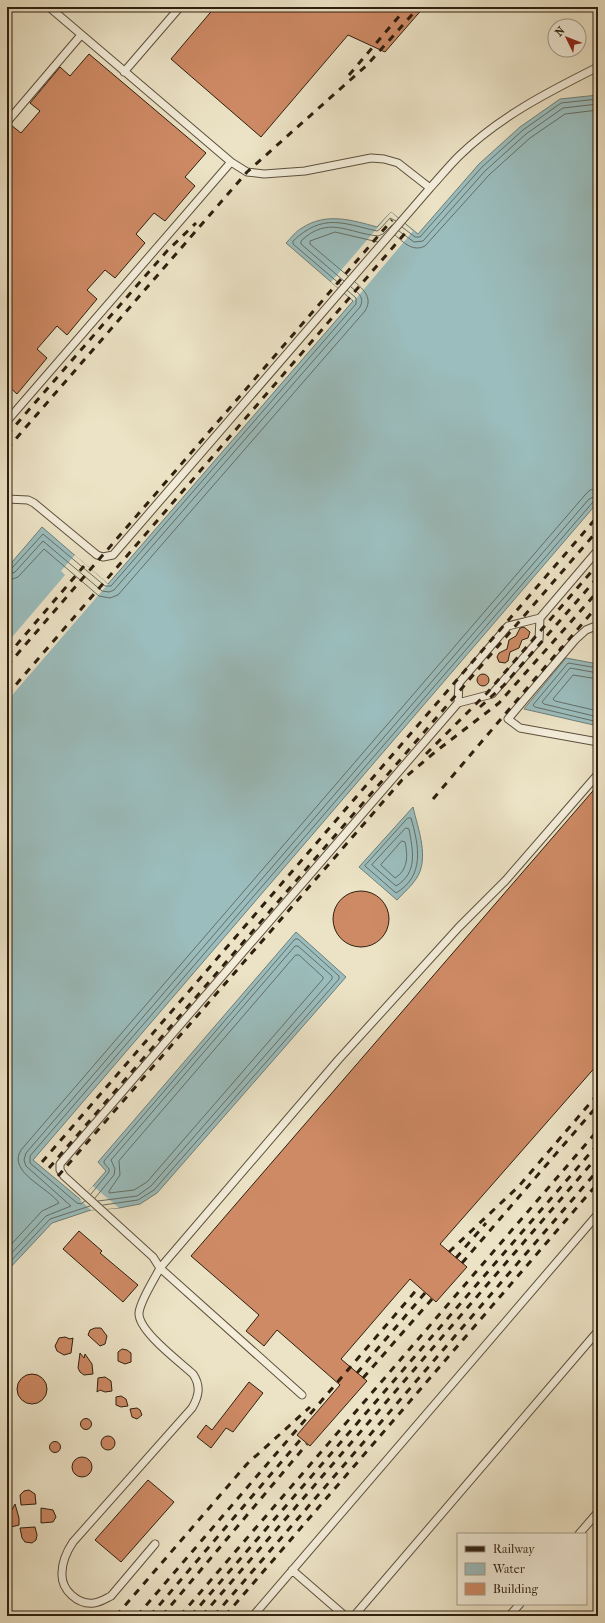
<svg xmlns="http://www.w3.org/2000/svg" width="605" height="1623" font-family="'IM FELL French Canon',serif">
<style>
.water{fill:#9bbdbd;stroke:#6f7e77}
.pier{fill:#ece3c6}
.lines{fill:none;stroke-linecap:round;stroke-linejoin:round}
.shore{stroke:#646e66;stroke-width:1}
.building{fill:#ce8a65;stroke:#2e1f0e}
.lane-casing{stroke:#5e503c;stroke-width:9}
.lane{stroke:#f3edda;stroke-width:7}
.rail{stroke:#2e1f0e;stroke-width:3;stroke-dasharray:7 7;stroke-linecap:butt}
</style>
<rect width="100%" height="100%" fill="#ece3c6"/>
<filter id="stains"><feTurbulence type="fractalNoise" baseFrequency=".005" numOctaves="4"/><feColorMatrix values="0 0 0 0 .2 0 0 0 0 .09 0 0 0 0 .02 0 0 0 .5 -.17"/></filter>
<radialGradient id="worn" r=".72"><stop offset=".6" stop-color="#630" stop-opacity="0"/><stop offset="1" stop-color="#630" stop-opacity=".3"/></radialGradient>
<path class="water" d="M598,95V502L33,1160L81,1200L106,1171L98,1162L296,932L346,977L157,1193L140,1204L119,1208L91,1210L52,1223L7,1271V568L42,527L108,584L353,301L286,243C291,238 296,231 302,228C326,212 352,220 377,227L391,212L418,234L479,164L520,127L560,99Z
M566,658L598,664V726L524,709Z
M413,807C418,829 430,859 416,879C411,887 403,893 397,900L359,867Z"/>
<path class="pier" d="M391,212L413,231L354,301L331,282Z
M75,555L108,584L7,701V643L65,575L61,571Z
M93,1186L119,1208L91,1210L80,1200Z"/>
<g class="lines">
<path class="shore" d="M402,227L415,237H420L482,167L523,130L561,103L598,99
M399,231L414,242L423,241L485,171L526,134L563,108L598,104
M395,235C404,243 413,252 425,246L489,175L530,138L565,114L598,110
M348,276L310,244V241L335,232L378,242
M344,281L301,244V241C328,215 348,233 378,236L383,234L392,225
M341,285L293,244V241C323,213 342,223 377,231L380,229L390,218L396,221
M7,570L12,568L43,534L105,586H111L356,304V298L347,290
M7,575L15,572L43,541L102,591L109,592L114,590L360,307C365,297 358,293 351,287
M7,581L18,577L44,549L99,596L110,598L118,595L365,311C373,298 364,290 355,282
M598,668L568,663L533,705L535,707L598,722
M598,673L570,668L542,702L544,704L598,717
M598,679L573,675L553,699L555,701L598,711
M408,818H411C419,846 425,876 396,893L365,866Z
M406,828L409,829C413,851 418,873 396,886L372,865Z
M402,841L405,842C408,856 408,870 395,878L381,865Z
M296,955H299L323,977V979L147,1182L134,1190L109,1193V1191L120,1175L119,1161Z
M91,1194L109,1172V1169L104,1163V1161L295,939H298L339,976V979L154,1190L138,1200L103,1205
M95,1198L114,1175L115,1169L111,1160L295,946H298L332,976V979L151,1186L137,1196L98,1201
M85,1201L81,1204L77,1203L30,1163V1156L593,502L598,500
M7,1249L42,1211L59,1203C49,1188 7,1172 21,1150L585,495L590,490L598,489
M7,1258L46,1216L71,1206L26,1166L24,1160L26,1153L589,499L598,495
M7,1265L50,1219L90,1206"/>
</g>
<path class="building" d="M215,7H424L385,52L348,35L261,137L171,59Z
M89,54L206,153L185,177L195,186L165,221L154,213L136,234L145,243L115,278L105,270L87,290L97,299L67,335L57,326L37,349L47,358L17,394L7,385V127L11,125L21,133L40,111L30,103L60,67L70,76Z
M524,627L530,632L528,638L522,640L519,648L510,652L508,661L505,663L499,662L497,657L499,653L507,649L509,640L516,636L520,628Z
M477 680a6 6 0 1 1 12 0a6 6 0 1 1-12 0Z
M598,785V1064L440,1244L467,1267L436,1302L410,1279L341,1359L367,1381L310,1446L297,1435L340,1385L277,1330L264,1346L246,1331L259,1315L191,1256Z
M333 919a28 28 0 1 1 56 0a28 28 0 1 1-56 0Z
M79,1231L102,1251L100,1253L138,1285L123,1302L63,1249Z
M95,1328H101L107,1336L105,1344L100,1346L88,1335L90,1330Z
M65,1337L70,1339L73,1338L71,1353L64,1355L57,1351L55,1346L59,1338Z
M122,1349L127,1350L131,1353V1362L125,1364L118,1361V1352Z
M80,1353L84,1358L85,1354L92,1364L93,1374L84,1375L80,1372L78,1368Z
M17 1389a15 15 0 1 1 30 0a15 15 0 1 1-30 0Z
M105,1377L111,1381L112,1391L105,1392L100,1390L97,1392L98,1378Z
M249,1382L263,1393L233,1432L226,1428L211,1448L197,1437L206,1425L212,1430Z
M121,1396L126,1399L128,1406L121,1407L116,1405V1397Z
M137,1408L140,1410L142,1415L137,1419L132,1417L130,1409Z
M80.5 1424a5.5 5.5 0 1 1 11 0a5.5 5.5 0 1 1-11 0Z
M101 1443a7 7 0 1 1 14 0a7 7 0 1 1-14 0Z
M49.5 1447a5.5 5.5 0 1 1 11 0a5.5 5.5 0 1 1-11 0Z
M72 1467a10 10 0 1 1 20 0a10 10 0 1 1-20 0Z
M148,1480L174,1502L121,1562L95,1540Z
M29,1490L35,1494L36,1504L21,1505L20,1495L24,1491Z
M15,1504L19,1518V1525L7,1528V1519Z
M41,1508L53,1510L56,1517L53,1522L41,1523Z
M35,1527L37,1535L36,1540L32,1543L25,1542L22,1538L20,1528Z"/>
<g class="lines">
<defs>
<path id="lane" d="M124,72L180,7
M7,122L81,35
M430,188C440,177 449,166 459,156C499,117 548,92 598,67
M7,421L231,162
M7,499L28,500L34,503L97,555L103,557L113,555L430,188L398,163L384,159L371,158L305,171L264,174L247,172L231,162L49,7
M598,625L586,630L575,640L508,719L520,728L598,742
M458,703L492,694L539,640L540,618
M302,1395L160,1268L339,1059L459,927L506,880L598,774
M579,1534L598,1512
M155,1544L111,1596C105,1599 101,1602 94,1603C78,1605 61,1590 62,1573C62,1562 67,1551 73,1542L192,1408C199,1396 201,1386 193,1374C180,1362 138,1331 139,1313C140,1301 154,1280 160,1268L153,1257L64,1176L60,1170V1164L458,703L459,683L508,626L540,618L598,550
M292,1570L345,1616
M253,1616L598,1214
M354,1616L598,1331
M509,1616L520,1604"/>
</defs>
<use href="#lane" class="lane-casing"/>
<use href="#lane" class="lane"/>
<path class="rail" d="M349,75L407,7
M7,435L167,251L196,223
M7,449L247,172L367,65L419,7
M559,651L594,610
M7,656L84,566
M7,666L392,220
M7,695L407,231
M480,707L504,685L598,577
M426,754L487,693L598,564
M433,799L562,647
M42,1162L598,516
M49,1168L598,530
M58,1176L402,780L435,752L499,703L598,591
M449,1252L519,1186L598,1094
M456,1258L486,1223
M462,1263L598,1105
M357,1373L425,1293
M363,1378L432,1299
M116,1616L247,1464L310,1407
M137,1616L419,1287
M150,1616L301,1439
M162,1616L307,1444
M180,1616L598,1130
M191,1616L598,1144
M202,1616L598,1156
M214,1616L598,1170
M225,1616L598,1183"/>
</g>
<rect width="605" height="1623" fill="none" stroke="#ece3c6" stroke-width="24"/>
<rect x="8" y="8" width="589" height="1607" fill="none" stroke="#2e1f0e" stroke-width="2"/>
<rect x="12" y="12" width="581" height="1599" fill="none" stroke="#2e1f0e"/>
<rect x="457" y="1533" width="130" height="72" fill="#f3edda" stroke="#a49b88"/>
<rect x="465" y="1546" width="20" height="6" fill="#2e1f0e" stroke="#a49b88"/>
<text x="493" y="1553" font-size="12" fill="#2e1f0e">Railway</text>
<rect x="465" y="1563" width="20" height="12" fill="#9bbdbd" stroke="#a49b88"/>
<text x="493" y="1573" font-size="12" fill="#2e1f0e">Water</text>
<rect x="465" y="1583" width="20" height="12" fill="#ce8a65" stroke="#a49b88"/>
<text x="493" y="1593" font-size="12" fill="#2e1f0e">Building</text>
<g transform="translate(567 38) rotate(313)"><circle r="19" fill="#f3edda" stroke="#a49b88"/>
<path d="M0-3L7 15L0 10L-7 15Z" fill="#8f2418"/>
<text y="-6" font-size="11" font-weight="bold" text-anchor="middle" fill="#2e1f0e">N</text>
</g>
<rect width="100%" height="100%" filter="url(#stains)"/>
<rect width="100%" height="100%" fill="url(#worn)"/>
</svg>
